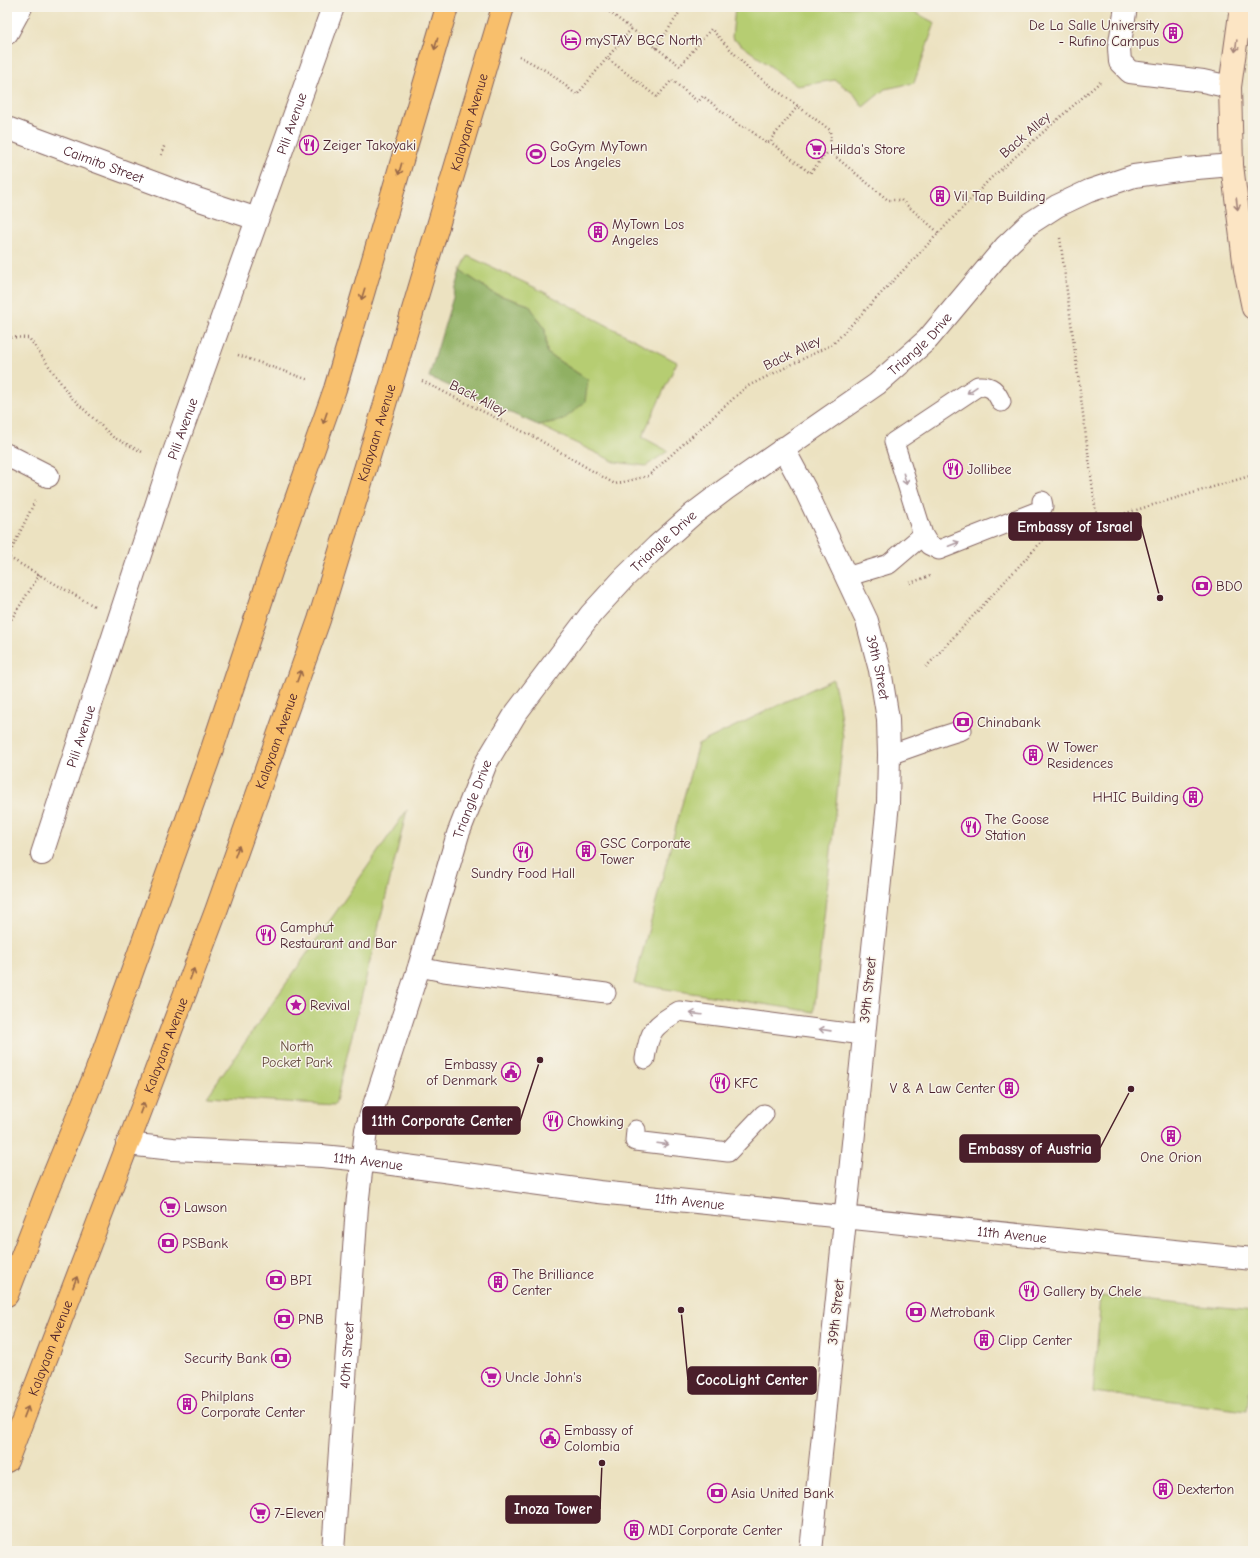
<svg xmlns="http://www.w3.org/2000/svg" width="1260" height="1558" font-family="'Comic Neue',sans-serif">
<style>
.green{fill:#b6cd72;stroke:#80764e}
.forest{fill:#90b064;stroke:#6d6848}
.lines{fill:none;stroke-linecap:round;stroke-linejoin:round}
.service-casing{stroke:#836360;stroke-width:21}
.minor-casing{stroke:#836360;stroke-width:24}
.secondary-casing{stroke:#836360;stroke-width:24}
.primary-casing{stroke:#836360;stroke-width:24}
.path{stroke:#836360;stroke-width:2.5;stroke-dasharray:1 3;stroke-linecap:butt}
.service{stroke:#fff;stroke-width:19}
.minor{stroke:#fff;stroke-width:22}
.secondary{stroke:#fce5c4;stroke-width:22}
.primary{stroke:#f8bf6c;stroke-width:22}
.oneway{stroke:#986748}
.oneway2{stroke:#a38278}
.oneway3{stroke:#ae9aa0}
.labels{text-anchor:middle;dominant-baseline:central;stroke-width:3;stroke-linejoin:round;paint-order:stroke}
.poi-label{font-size:14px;fill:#4a1f2b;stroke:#f7f3e8;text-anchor:start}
.street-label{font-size:14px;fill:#4a1f2b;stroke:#f7f3e8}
.park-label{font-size:14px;fill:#654a3d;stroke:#f7f3e8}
.leader{fill:none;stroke:#4a1f2b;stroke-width:1.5}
.callout-dot{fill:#4a1f2b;stroke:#f7f3e8;stroke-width:1.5}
.callout{fill:#4a1f2b;stroke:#4a1f2b;stroke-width:1.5}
.callout-label{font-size:15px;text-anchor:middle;font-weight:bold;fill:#fff}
</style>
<rect width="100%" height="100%" fill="#f7f3e8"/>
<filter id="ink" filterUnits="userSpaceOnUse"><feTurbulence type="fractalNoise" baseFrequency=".025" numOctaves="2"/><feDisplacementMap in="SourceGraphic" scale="8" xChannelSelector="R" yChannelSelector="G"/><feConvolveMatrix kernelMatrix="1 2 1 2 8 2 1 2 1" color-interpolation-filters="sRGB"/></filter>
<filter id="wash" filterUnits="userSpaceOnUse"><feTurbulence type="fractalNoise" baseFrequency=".012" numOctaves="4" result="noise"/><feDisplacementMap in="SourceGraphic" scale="16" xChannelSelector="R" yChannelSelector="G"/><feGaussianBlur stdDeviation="0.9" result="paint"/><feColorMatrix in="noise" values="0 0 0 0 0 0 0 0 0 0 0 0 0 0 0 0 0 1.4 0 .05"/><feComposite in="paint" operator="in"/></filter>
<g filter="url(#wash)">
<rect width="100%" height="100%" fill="#ece2c1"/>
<path class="green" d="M735,7H905L935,23L914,83L885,89L863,107L854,94L835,80L797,86L732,38Z
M468,256L536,288L677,362L642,437L668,451L646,466L615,462L538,425L563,420L588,380L547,353L545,329L529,305L495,294L461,271Z
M833,679L839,705L843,738L814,1012L634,984L698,744Z
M407,810L335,1105L207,1097Z
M1101,1296L1253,1311V1362L1247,1411L1093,1392Z"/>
<path class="forest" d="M461,271L495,294L529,305L545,329L547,353L588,380L585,402L563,420L538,425L429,377Z"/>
</g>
<g filter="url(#ink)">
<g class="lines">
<defs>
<path id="service" d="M1001,402C996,391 992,385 978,386L894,442L923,535L929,545L939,550L1041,510L1043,506L1042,501
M846,577L889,564L923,535
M889,755L943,736L962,730
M419,967L444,972L606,993
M645,1059C649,1030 654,1026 679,1011L863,1035
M636,1130L635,1141L728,1152L764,1114"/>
<g id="minor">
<path d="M1126,7L1119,48L1120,62L1130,72L1203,81L1230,87"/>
<path d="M7,33L21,7"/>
<path id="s1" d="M7,128L200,200L257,219"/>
<path id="s2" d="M783,448L805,489L867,621L880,670L888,719L889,755L888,803L811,1551"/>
<path d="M7,455L48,476"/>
<path id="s3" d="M42,854L169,466L333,7"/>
<path id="s4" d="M127,1144L173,1149L322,1156L362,1160L599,1192L1253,1259"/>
<path id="s5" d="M333,1551L357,1206L366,1130L419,967L458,834L486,763L516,713L591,614L624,578L657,546L693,514L726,489L877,384L928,339L1005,247L1029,224L1057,206L1089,191L1134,176L1185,169L1232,165"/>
</g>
<path id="secondary" d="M1241,7L1230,87L1232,165L1245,269L1253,308"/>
<g id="primary">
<path d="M7,1295L45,1196L96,1072L208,761L284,533L335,389L447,7"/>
<path id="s6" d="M7,1461L141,1110L216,911L319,620L385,404L503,7"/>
</g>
</defs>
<use href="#service" class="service-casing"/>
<use href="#minor" class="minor-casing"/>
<use href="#secondary" class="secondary-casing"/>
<use href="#primary" class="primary-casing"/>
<path class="path" d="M603,7L680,66L711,29L752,72L830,130L831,153L888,200H901L939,233
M631,29L607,58L657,97L672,80L698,102L703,96L741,127L745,126L766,143L771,142
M656,48L683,7
M519,56L550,73L577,95L607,58
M798,106L772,138L771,142L773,144L810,173L827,153H831
M161,155L165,144
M1060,238L1097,521
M7,337L29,338L70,396L113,437L144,453
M238,355L309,380
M422,381L536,438L615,484L648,476L746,387L833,344L990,179L1100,82
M35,501L8,557L94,606
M1056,534L1253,475
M910,583L930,576
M7,626L40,574
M926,667L1044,539"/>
<use href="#service" class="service"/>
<use href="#minor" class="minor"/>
<use href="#secondary" class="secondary"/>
<use href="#primary" class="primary"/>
</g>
<defs><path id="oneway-shaft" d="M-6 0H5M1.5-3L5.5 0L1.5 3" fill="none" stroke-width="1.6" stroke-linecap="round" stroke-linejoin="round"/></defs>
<g class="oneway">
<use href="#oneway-shaft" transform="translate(436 44) rotate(106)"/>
<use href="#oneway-shaft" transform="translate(400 169) rotate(106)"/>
<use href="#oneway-shaft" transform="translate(363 294) rotate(107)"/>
<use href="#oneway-shaft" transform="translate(325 418) rotate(109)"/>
<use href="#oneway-shaft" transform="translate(299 676) rotate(-70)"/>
<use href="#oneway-shaft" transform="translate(237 851) rotate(-70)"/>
<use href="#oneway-shaft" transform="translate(192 974) rotate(-70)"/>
<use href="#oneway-shaft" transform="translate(142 1108) rotate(-69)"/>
<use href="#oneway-shaft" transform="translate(75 1282) rotate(-69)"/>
<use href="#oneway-shaft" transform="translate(26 1412) rotate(-69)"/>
</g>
<g class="oneway2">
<use href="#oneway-shaft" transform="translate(1236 46) rotate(98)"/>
<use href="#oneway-shaft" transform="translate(1237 204) rotate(83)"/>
</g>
<g class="oneway3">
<use href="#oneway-shaft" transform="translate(972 390) rotate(146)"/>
<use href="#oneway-shaft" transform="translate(905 479) rotate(74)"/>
<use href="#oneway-shaft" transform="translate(954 544) rotate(-21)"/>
<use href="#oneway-shaft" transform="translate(696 1014) rotate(-173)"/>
<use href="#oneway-shaft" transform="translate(825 1030) rotate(-172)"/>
<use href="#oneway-shaft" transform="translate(663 1144) rotate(7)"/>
</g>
</g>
<defs>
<symbol id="building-ring" viewBox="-11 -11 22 22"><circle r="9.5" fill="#f7f3e8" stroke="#b5179e" stroke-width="1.5"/><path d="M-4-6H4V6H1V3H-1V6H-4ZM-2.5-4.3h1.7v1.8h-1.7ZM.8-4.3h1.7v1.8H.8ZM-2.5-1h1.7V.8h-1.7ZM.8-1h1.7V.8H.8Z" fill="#b5179e"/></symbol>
<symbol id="hotel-ring" viewBox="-11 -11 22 22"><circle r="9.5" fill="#f7f3e8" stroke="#b5179e" stroke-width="1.5"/><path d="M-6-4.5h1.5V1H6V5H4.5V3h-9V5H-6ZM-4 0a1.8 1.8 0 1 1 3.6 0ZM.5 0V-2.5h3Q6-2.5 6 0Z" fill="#b5179e"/></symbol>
<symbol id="restaurant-ring" viewBox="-11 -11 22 22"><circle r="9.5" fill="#f7f3e8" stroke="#b5179e" stroke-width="1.5"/><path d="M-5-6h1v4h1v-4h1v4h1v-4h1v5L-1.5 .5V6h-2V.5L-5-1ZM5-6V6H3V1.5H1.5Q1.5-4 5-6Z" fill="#b5179e"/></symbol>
<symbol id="supermarket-ring" viewBox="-11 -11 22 22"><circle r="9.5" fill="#f7f3e8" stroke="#b5179e" stroke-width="1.5"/><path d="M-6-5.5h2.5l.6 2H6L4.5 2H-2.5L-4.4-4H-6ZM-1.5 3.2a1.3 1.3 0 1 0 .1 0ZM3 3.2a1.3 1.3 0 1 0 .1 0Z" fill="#b5179e"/></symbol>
<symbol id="stadium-ring" viewBox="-11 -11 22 22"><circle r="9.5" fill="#f7f3e8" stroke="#b5179e" stroke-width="1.5"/><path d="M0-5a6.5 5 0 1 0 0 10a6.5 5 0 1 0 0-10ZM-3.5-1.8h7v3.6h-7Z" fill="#b5179e"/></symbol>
<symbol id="bank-ring" viewBox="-11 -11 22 22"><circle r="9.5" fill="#f7f3e8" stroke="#b5179e" stroke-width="1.5"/><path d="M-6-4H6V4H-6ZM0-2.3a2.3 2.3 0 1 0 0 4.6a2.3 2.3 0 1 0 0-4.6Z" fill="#b5179e"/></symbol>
<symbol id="sight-ring" viewBox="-11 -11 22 22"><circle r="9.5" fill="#f7f3e8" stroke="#b5179e" stroke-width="1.5"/><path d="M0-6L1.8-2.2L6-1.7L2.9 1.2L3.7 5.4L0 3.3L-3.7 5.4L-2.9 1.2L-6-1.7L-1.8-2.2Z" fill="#b5179e"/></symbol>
<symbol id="civic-ring" viewBox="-11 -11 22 22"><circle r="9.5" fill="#f7f3e8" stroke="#b5179e" stroke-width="1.5"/><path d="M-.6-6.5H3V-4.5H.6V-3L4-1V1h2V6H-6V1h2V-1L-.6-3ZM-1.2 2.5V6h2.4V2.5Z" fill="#b5179e"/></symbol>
</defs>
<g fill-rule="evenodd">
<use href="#building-ring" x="1162" y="22" width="22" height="22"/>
<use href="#hotel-ring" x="560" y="29" width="22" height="22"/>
<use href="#restaurant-ring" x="298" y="134" width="22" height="22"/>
<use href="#supermarket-ring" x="805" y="138" width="22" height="22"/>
<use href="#stadium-ring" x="525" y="143" width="22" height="22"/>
<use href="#building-ring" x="929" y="185" width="22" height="22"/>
<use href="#building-ring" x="587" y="221" width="22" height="22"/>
<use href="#restaurant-ring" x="942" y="458" width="22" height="22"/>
<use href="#bank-ring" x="1191" y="575" width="22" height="22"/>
<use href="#bank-ring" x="952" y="711" width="22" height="22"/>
<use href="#building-ring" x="1022" y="744" width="22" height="22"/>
<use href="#building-ring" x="1182" y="786" width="22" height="22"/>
<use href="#restaurant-ring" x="960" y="816" width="22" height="22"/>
<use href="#building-ring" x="575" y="840" width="22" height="22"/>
<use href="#restaurant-ring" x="512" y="841" width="22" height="22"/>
<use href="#restaurant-ring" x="255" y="924" width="22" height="22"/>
<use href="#sight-ring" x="285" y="994" width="22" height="22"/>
<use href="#civic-ring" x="500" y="1061" width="22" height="22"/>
<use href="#restaurant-ring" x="709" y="1072" width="22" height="22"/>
<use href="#building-ring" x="998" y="1077" width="22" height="22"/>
<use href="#restaurant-ring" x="542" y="1110" width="22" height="22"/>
<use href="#building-ring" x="1160" y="1125" width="22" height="22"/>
<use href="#supermarket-ring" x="159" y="1196" width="22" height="22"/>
<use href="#bank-ring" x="157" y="1232" width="22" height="22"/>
<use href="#bank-ring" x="265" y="1269" width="22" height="22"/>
<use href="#building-ring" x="487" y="1271" width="22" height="22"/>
<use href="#restaurant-ring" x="1018" y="1280" width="22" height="22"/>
<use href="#bank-ring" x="905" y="1301" width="22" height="22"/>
<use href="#bank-ring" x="273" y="1308" width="22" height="22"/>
<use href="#building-ring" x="973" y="1329" width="22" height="22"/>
<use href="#bank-ring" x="270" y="1347" width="22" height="22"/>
<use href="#supermarket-ring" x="480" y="1366" width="22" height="22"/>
<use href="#building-ring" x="176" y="1393" width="22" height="22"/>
<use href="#civic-ring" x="539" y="1427" width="22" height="22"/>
<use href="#building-ring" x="1152" y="1478" width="22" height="22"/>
<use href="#bank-ring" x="706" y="1482" width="22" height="22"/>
<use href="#supermarket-ring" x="249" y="1502" width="22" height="22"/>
<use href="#building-ring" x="623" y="1519" width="22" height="22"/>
</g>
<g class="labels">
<g class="poi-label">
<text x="1159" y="25" text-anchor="end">De La Salle University<tspan x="1159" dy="16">- Rufino Campus</tspan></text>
<text x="585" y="40">mySTAY BGC North</text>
<text x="323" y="145">Zeiger Takoyaki</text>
<text x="550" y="146">GoGym MyTown<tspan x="550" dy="16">Los Angeles</tspan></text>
<text x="830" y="149">Hilda's Store</text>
<text x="954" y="196">Vil Tap Building</text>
<text x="612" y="224">MyTown Los<tspan x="612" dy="16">Angeles</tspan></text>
<text x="967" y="469">Jollibee</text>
<text x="1216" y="586">BDO</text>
<text x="977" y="722">Chinabank</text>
<text x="1047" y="747">W Tower<tspan x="1047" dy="16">Residences</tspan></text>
<text x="1179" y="797" text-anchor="end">HHIC Building</text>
<text x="985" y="819">The Goose<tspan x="985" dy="16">Station</tspan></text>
<text x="600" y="843">GSC Corporate<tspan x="600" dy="16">Tower</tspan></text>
<text x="523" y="873" text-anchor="middle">Sundry Food Hall</text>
<text x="280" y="927">Camphut<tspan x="280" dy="16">Restaurant and Bar</tspan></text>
<text x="310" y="1005">Revival</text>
<text x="497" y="1064" text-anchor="end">Embassy<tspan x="497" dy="16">of Denmark</tspan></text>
<text x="734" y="1083">KFC</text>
<text x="995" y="1088" text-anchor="end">V &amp; A Law Center</text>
<text x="567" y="1121">Chowking</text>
<text x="1171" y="1157" text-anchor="middle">One Orion</text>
<text x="184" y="1207">Lawson</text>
<text x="182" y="1243">PSBank</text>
<text x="512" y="1274">The Brilliance<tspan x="512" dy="16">Center</tspan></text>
<text x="290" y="1280">BPI</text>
<text x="1043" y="1291">Gallery by Chele</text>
<text x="930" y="1312">Metrobank</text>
<text x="298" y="1319">PNB</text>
<text x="998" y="1340">Clipp Center</text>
<text x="267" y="1358" text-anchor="end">Security Bank</text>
<text x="505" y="1377">Uncle John's</text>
<text x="201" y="1396">Philplans<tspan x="201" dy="16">Corporate Center</tspan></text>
<text x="564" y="1430">Embassy of<tspan x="564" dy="16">Colombia</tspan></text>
<text x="1177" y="1489">Dexterton</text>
<text x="731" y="1493">Asia United Bank</text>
<text x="274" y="1513">7-Eleven</text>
<text x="648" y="1530">MDI Corporate Center</text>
</g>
<g class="street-label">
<text stroke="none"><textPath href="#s3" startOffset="772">Pili Avenue</textPath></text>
<text stroke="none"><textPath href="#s6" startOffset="1417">Kalayaan Avenue</textPath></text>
<text transform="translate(1025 135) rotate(-41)">Back Alley</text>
<text stroke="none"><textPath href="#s1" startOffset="103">Caimito Street</textPath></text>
<text stroke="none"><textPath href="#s5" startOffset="1418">Triangle Drive</textPath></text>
<text transform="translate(792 353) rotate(-26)">Back Alley</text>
<text transform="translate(478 398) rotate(27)">Back Alley</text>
<text stroke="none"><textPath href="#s3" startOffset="448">Pili Avenue</textPath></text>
<text stroke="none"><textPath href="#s6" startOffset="1093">Kalayaan Avenue</textPath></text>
<text stroke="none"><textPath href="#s5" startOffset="1094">Triangle Drive</textPath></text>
<text stroke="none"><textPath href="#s2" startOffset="240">39th Street</textPath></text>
<text stroke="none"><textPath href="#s3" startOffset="124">Pili Avenue</textPath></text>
<text stroke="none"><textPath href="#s6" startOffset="769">Kalayaan Avenue</textPath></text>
<text stroke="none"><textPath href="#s5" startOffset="770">Triangle Drive</textPath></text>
<text transform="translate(868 990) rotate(-84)">39th Street</text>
<text stroke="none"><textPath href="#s6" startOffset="445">Kalayaan Avenue</textPath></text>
<text stroke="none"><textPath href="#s4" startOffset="242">11th Avenue</textPath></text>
<text stroke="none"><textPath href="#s4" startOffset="566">11th Avenue</textPath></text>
<text stroke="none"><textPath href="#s4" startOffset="890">11th Avenue</textPath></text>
<text transform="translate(836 1312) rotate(-84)">39th Street</text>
<text stroke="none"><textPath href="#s6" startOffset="121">Kalayaan Avenue</textPath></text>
<text stroke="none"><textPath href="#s5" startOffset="196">40th Street</textPath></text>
</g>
<g class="park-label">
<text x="297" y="1046">North<tspan x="297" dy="16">Pocket Park</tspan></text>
</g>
</g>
<path class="leader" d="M1160 598L1141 526M540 1060L520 1121M1131 1089L1100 1148M681 1310L688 1380M602 1463L600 1509"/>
<g class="callout-dot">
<circle cx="1160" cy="598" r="4"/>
<circle cx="540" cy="1060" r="4"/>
<circle cx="1131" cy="1089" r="4"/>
<circle cx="681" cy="1310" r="4"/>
<circle cx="602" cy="1463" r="4"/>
</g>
<g class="callout">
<rect x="1009" y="513" width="132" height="27" rx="4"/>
<rect x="363" y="1107" width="157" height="27" rx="4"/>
<rect x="960" y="1135" width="140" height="27" rx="4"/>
<rect x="688" y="1367" width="128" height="27" rx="4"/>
<rect x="506" y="1496" width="94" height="27" rx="4"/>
</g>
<g class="callout-label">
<text x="1075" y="532">Embassy of Israel</text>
<text x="442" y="1126">11th Corporate Center</text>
<text x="1030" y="1154">Embassy of Austria</text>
<text x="752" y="1385">CocoLight Center</text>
<text x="553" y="1514">Inoza Tower</text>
</g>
<rect width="1260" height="1558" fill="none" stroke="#f7f3e8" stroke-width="24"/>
</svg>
